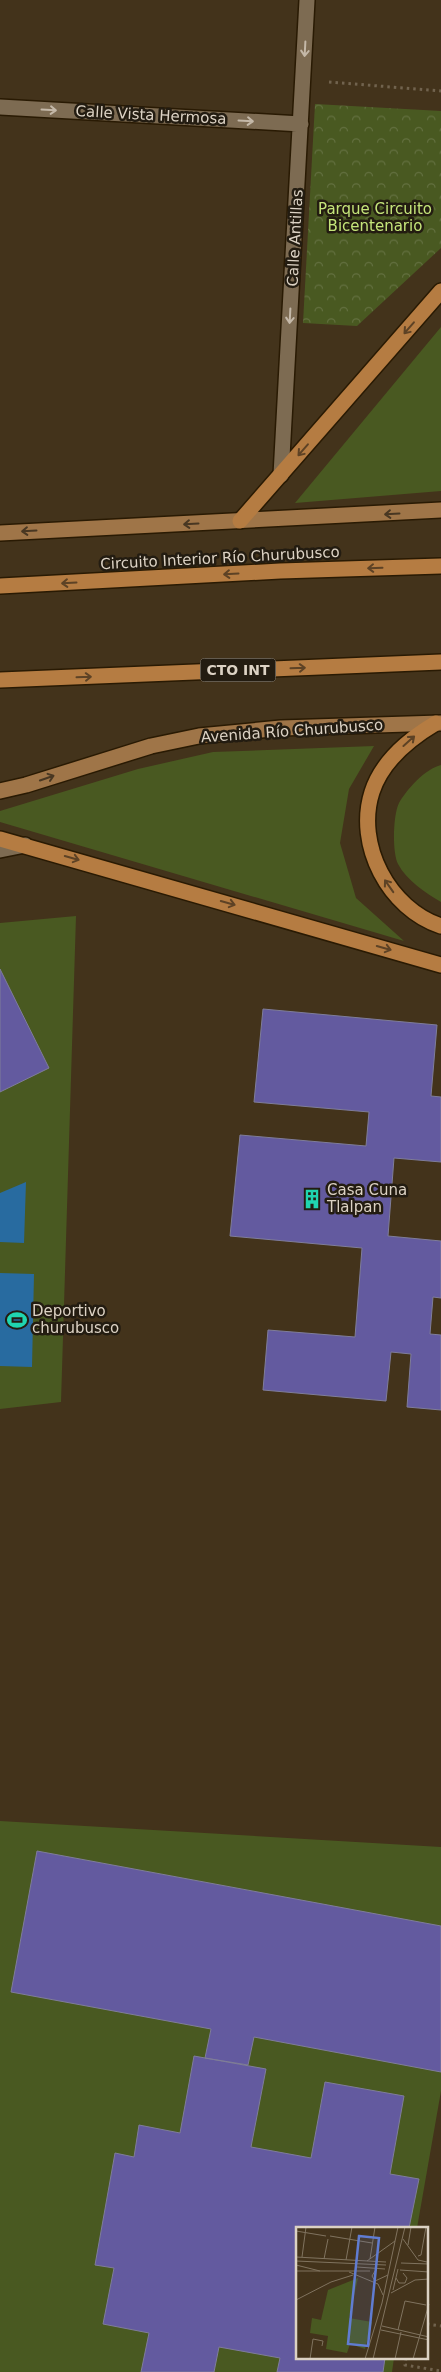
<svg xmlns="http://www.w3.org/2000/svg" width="441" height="2372" font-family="'DejaVu Sans',sans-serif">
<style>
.park{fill:url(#park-crowns)}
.garden{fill:#495921}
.water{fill:#286ba0}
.building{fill:#635a9f;stroke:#7f7d9a}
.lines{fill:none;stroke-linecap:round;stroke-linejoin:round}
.minor-casing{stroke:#291a03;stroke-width:18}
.major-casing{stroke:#291a03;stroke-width:18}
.highway-casing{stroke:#291a03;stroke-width:18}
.path{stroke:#71634e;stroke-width:3;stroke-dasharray:2.5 4;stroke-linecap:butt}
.minor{stroke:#7d6b52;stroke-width:15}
.major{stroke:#9f7548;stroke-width:15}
.highway{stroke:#b57c42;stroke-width:15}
.oneway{stroke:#c4b8a8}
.oneway2{stroke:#5d4225}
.oneway3{stroke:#483722}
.labels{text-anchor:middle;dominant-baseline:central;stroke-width:5;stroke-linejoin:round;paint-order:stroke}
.shield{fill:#231c11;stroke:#a49b8e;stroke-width:1}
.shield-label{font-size:14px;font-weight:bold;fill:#dcd2c4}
.street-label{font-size:15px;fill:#dcd2c4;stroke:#231c11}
.park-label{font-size:15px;fill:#c5e57a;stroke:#231c11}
.poi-label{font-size:15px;fill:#dcd2c4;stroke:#231c11;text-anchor:start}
.inset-road{fill:none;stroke:#80735f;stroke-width:1}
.view{fill:#607cd1;fill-opacity:0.15;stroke:#607cd1;stroke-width:2.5}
.inset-edge{fill:none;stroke:#dcd2c4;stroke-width:2.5}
</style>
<defs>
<pattern id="park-crowns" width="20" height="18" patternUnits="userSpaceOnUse" patternTransform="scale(1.25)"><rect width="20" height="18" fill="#495921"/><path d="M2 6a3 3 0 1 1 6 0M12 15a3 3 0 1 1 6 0" fill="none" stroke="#637040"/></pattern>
</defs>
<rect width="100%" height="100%" fill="#43331b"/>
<path class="park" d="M315,104L441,111V248L357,326L303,323Z"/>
<path class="garden" d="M441,327V491L295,503Z
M374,746L349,789L340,843L356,898L404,941L0,822V811L138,769L213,752Z
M441,765V902C426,893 407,881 398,864C392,852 393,815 399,803C407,789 425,769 441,765Z
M76,916L61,1402L0,1409V923Z
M0,1821L441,1847V2091L417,2228H297V2358H394L392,2372H0Z"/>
<path class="water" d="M26,1182L24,1243L0,1242V1193Z
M0,1273L34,1274L32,1367L0,1366Z"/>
<path class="building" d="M0,969L49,1068L0,1092Z
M263,1009L437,1025L431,1096L441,1097V1162L394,1158L388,1236L441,1241V1298L433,1297L430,1334L441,1335V1410L407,1407L411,1354L391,1352L386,1401L263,1390L268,1330L355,1337L362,1248L230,1236L240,1135L366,1146L369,1112L254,1102Z
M37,1851L441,1926V2072L254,2037L248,2065L205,2058L211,2029L11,1992Z
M194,2056L266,2069L251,2147L311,2158L325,2082L404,2096L390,2174L419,2179L409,2228H297V2358H385L383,2372H277L280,2358L219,2347L214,2372H141L149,2333L103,2324L114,2268L95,2265L115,2153L134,2157L139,2125L180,2133Z"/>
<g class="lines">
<defs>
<path id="minor" d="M0,107L301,124
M281,475L307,0
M0,850L25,845"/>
<path id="major" d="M0,533L441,510
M0,791L26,785L151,746L199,736L281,728L440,723"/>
<path id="highway" d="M240,521L441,291
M0,586L280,571L441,566
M0,680L441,662
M436,723C409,739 382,761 372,792C355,845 389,909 441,926
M0,839L441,965"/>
</defs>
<use href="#minor" class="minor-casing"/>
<use href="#major" class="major-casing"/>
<use href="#highway" class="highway-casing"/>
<path class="path" d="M329,82L441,91
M427,2324L441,2326
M406,2358L405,2365L441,2371"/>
<use href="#minor" class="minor"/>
<use href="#major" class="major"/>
<use href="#highway" class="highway"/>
</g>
<defs><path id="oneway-shaft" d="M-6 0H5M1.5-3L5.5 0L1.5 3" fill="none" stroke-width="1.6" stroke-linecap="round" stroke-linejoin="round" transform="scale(1.25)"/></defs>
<g class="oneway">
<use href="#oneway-shaft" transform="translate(305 49) rotate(93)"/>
<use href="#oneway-shaft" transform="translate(49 110) rotate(3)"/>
<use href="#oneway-shaft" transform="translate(246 121) rotate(3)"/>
<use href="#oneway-shaft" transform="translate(290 316) rotate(93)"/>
</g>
<g class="oneway2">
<use href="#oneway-shaft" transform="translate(409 328) rotate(131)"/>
<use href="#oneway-shaft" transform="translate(303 450) rotate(131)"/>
<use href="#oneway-shaft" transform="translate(375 568) rotate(178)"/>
<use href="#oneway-shaft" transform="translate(231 574) rotate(177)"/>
<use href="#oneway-shaft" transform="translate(69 583) rotate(177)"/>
<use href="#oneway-shaft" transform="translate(298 668) rotate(-2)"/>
<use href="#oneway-shaft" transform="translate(84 677) rotate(-2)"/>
<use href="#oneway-shaft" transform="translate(409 741) rotate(-42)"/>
<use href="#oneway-shaft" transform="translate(72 858) rotate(16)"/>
<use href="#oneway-shaft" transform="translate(389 886) rotate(-125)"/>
<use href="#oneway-shaft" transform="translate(228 903) rotate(16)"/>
<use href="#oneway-shaft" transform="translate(384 948) rotate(16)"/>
</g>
<g class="oneway3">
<use href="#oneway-shaft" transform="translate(392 514) rotate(177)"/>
<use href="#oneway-shaft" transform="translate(191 524) rotate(177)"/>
<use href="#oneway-shaft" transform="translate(29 531) rotate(177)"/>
<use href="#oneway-shaft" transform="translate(47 778) rotate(-19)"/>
</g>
<defs>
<symbol id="building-bare" viewBox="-9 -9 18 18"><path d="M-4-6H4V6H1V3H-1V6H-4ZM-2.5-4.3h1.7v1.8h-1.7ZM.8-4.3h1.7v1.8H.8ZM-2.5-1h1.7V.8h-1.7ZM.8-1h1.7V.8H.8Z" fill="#20d5b0" stroke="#231c11" stroke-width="2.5" paint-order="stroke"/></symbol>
<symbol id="stadium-bare" viewBox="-9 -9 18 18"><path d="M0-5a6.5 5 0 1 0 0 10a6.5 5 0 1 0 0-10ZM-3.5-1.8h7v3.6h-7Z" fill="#20d5b0" stroke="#231c11" stroke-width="2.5" paint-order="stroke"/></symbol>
</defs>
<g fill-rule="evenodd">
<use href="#building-bare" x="298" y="1185" width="28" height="28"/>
<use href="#stadium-bare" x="3" y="1306" width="28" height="28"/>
</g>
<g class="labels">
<rect class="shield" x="200.5" y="658.5" width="75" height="23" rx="4"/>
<g class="shield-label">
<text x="238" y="670">CTO INT</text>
</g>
<g class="street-label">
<text transform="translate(151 115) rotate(3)">Calle Vista Hermosa</text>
<text transform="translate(295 238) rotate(-87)">Calle Antillas</text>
<text transform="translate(220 558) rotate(-3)">Circuito Interior Río Churubusco</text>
<text transform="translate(292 731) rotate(-4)">Avenida Río Churubusco</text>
</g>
<g class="park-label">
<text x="375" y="209">Parque Circuito<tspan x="375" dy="17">Bicentenario</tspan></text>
</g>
<g class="poi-label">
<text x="327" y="1190">Casa Cuna<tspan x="327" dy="17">Tlalpan</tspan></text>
<text x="32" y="1311">Deportivo<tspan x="32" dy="17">churubusco</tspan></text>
</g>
</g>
<g transform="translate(296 2227)">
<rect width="132" height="132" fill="#43331b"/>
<path d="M62,51L53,91L76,95L69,122L54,117L51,126L30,122L32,109L14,106L16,91L25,93L32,63Z" fill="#495921"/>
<path class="inset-road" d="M0,4L30,9M34,9L76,16M107,12L122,33L131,35M112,18L115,0M122,29L125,28L130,0M0,30L90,35M6,30L10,0M28,32L32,12M74,32L79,0M50,33L56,0M0,34L90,38M71,34L99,14M105,36L133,37M0,38L24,44M61,40L89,42M104,43L133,45M0,44H74M79,44L76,49L79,54L92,48M53,45L82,57L87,68M100,51L103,56H109L111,51L107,46M97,63L102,42M95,66L119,53L133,52M0,73L35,55L57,48M86,99L133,110M85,103L133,113M102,103L109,74L130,78M14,132L17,112L27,114L26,119M69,132L86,76L102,0M77,132L109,0M99,132L105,105M117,132L133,77"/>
<path class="view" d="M63,9L83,11L72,119L52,117Z"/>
<rect width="132" height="132" class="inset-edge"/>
</g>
</svg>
